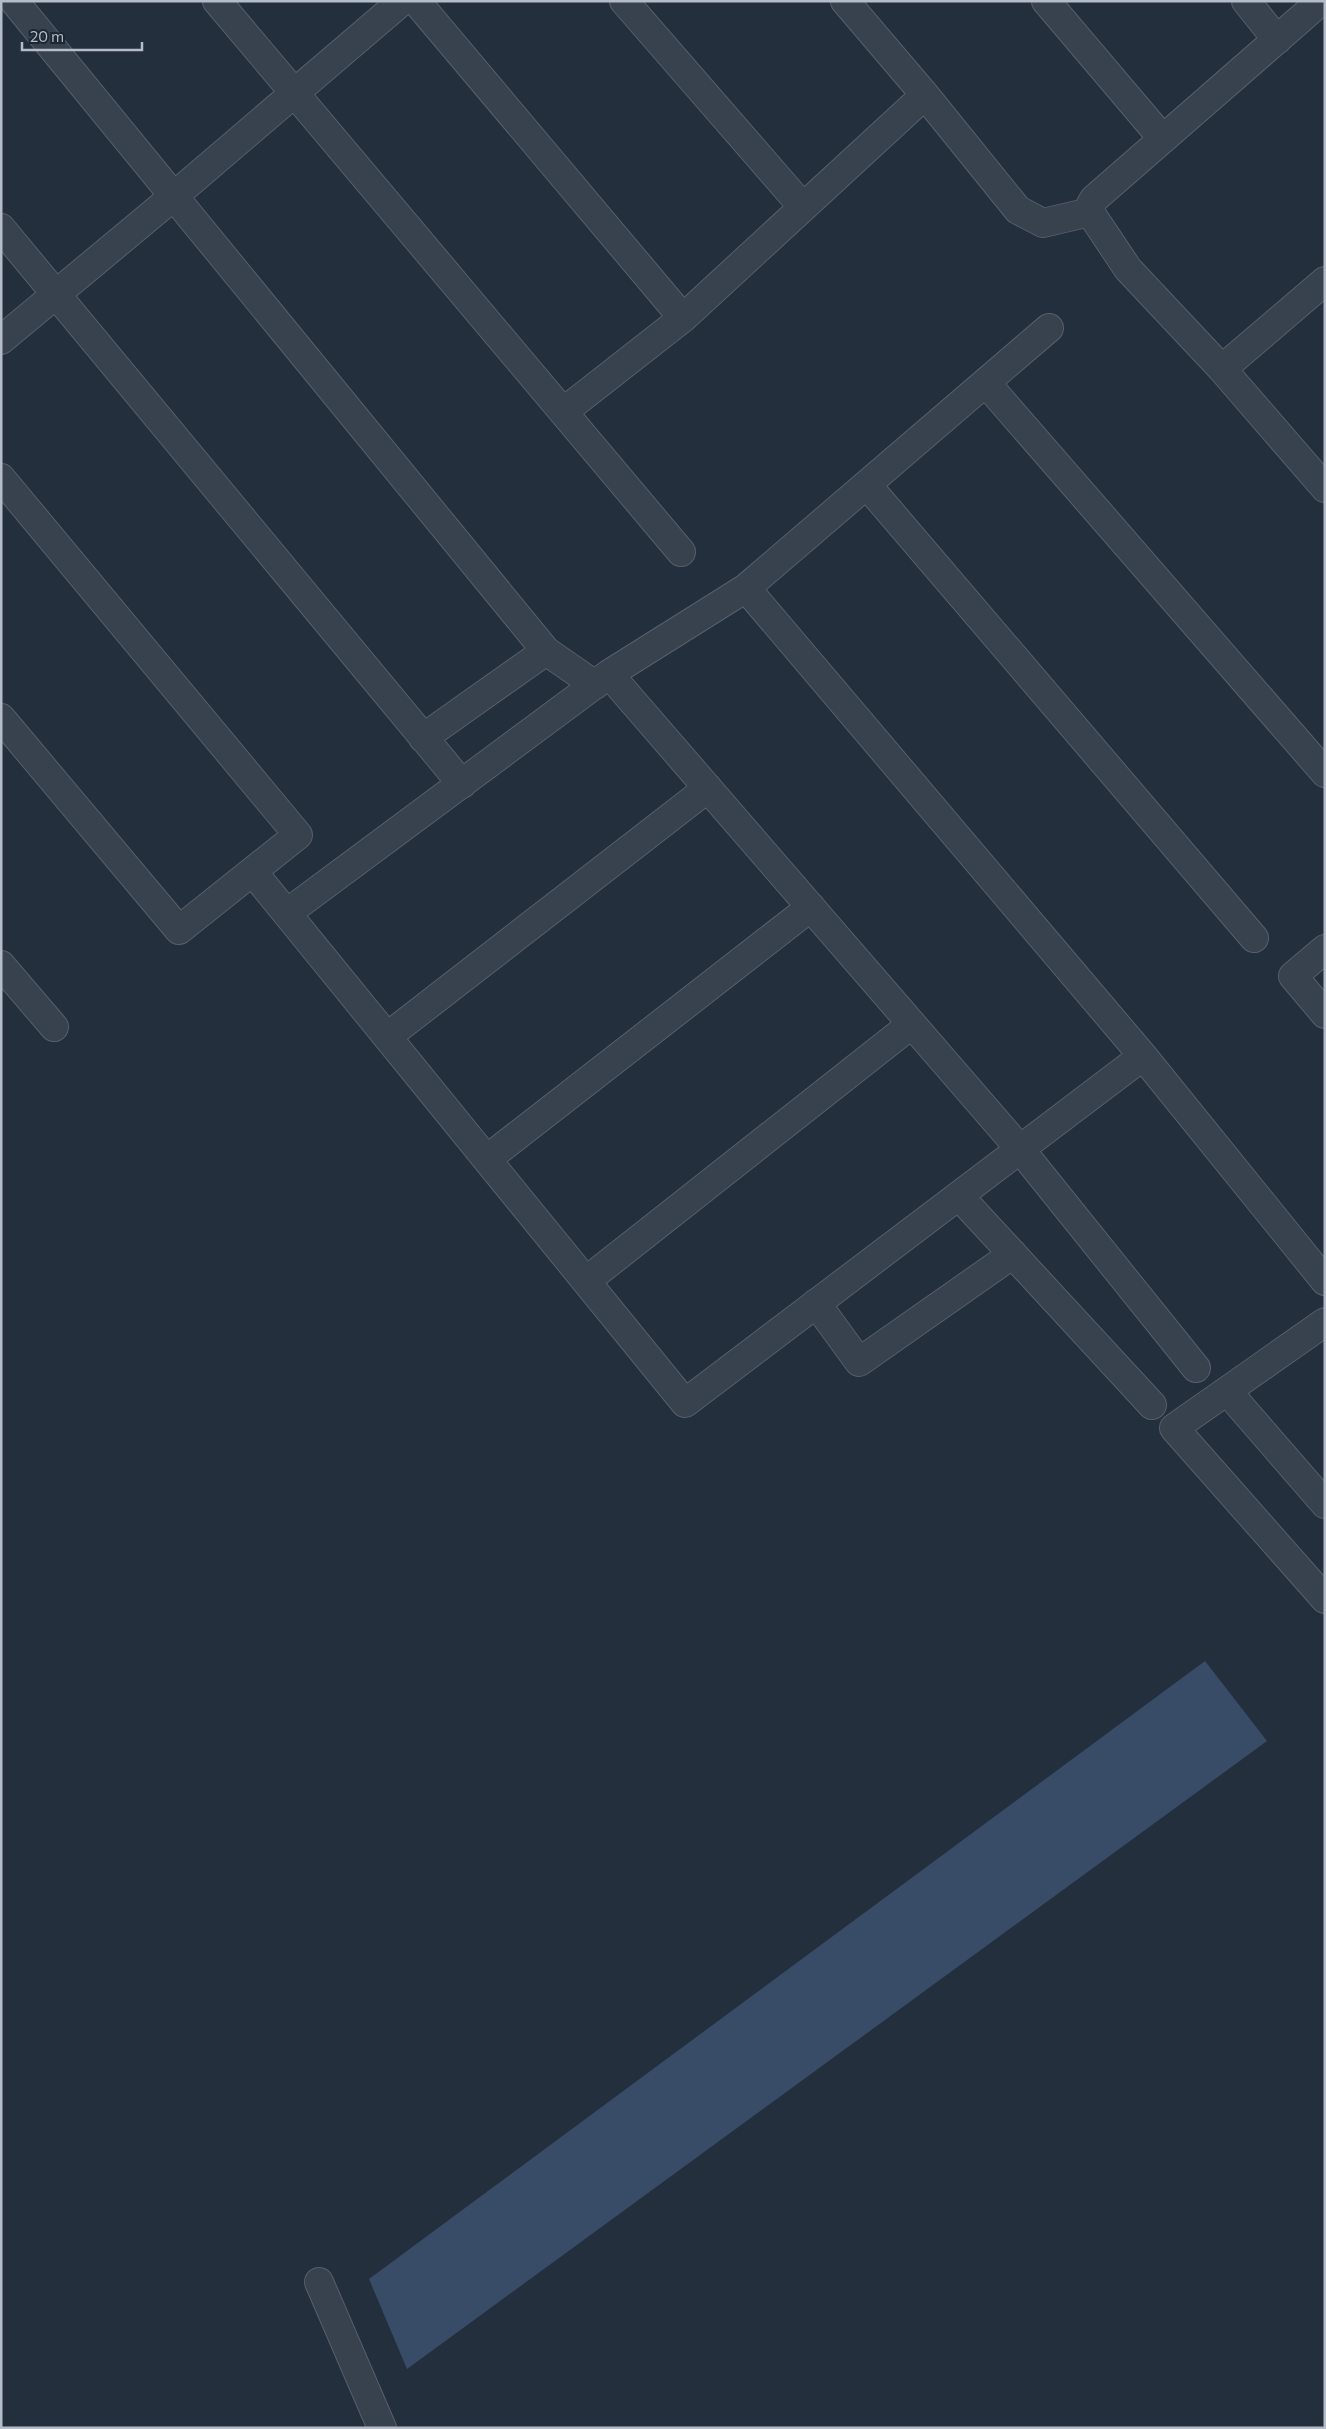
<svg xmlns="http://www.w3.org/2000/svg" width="1326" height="2429" font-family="Commissioner,sans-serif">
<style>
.water{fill:#394c67}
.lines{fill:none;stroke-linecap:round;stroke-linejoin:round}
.street-casing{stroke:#565f6c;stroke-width:30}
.street{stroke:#38414e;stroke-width:28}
</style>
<rect width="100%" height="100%" fill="#242f3e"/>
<path class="water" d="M1205,1661L1267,1741L407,2369L369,2279Z"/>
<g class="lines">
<defs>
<path id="street" d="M14,1L546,651
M217,1L681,552
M416,1L683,318
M624,1L803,207
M845,1L925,95L1018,210L1043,223L1090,212
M1046,1L1163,139
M1246,1L1277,40
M1321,1L1094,199L1090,206V212L1128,269L1222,369L1325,488
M1,228L462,784
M1,340L174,196L402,1
M1222,369L1325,281
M986,383L1325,773
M563,412L683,318L925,95
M1,478L298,835L179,930L1,718
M867,485L1254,938
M746,588L1143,1056L1325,1281
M609,674L1020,1149L1196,1368
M423,738L546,651L595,685
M253,872L685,1403L1143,1056
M287,913L609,674L746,588L1049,328
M1325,949L1293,976L1325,1014
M1,965L54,1027
M388,1036L708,788
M487,1159L811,907
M959,1196L1152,1405
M586,1281L912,1024
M816,1303L859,1362L1013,1254
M1325,1322L1174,1428L1325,1599
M1227,1391L1325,1504
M319,2282L382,2428"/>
</defs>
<use href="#street" class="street-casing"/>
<use href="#street" class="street"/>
</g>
<rect width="1326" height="2429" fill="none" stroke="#b4bcc9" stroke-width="5"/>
<path d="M22 42v8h120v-8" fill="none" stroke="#b4bcc9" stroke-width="2.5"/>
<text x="30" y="42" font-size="15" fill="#b4bcc9" stroke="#1d2633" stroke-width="4" paint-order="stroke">20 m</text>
</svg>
